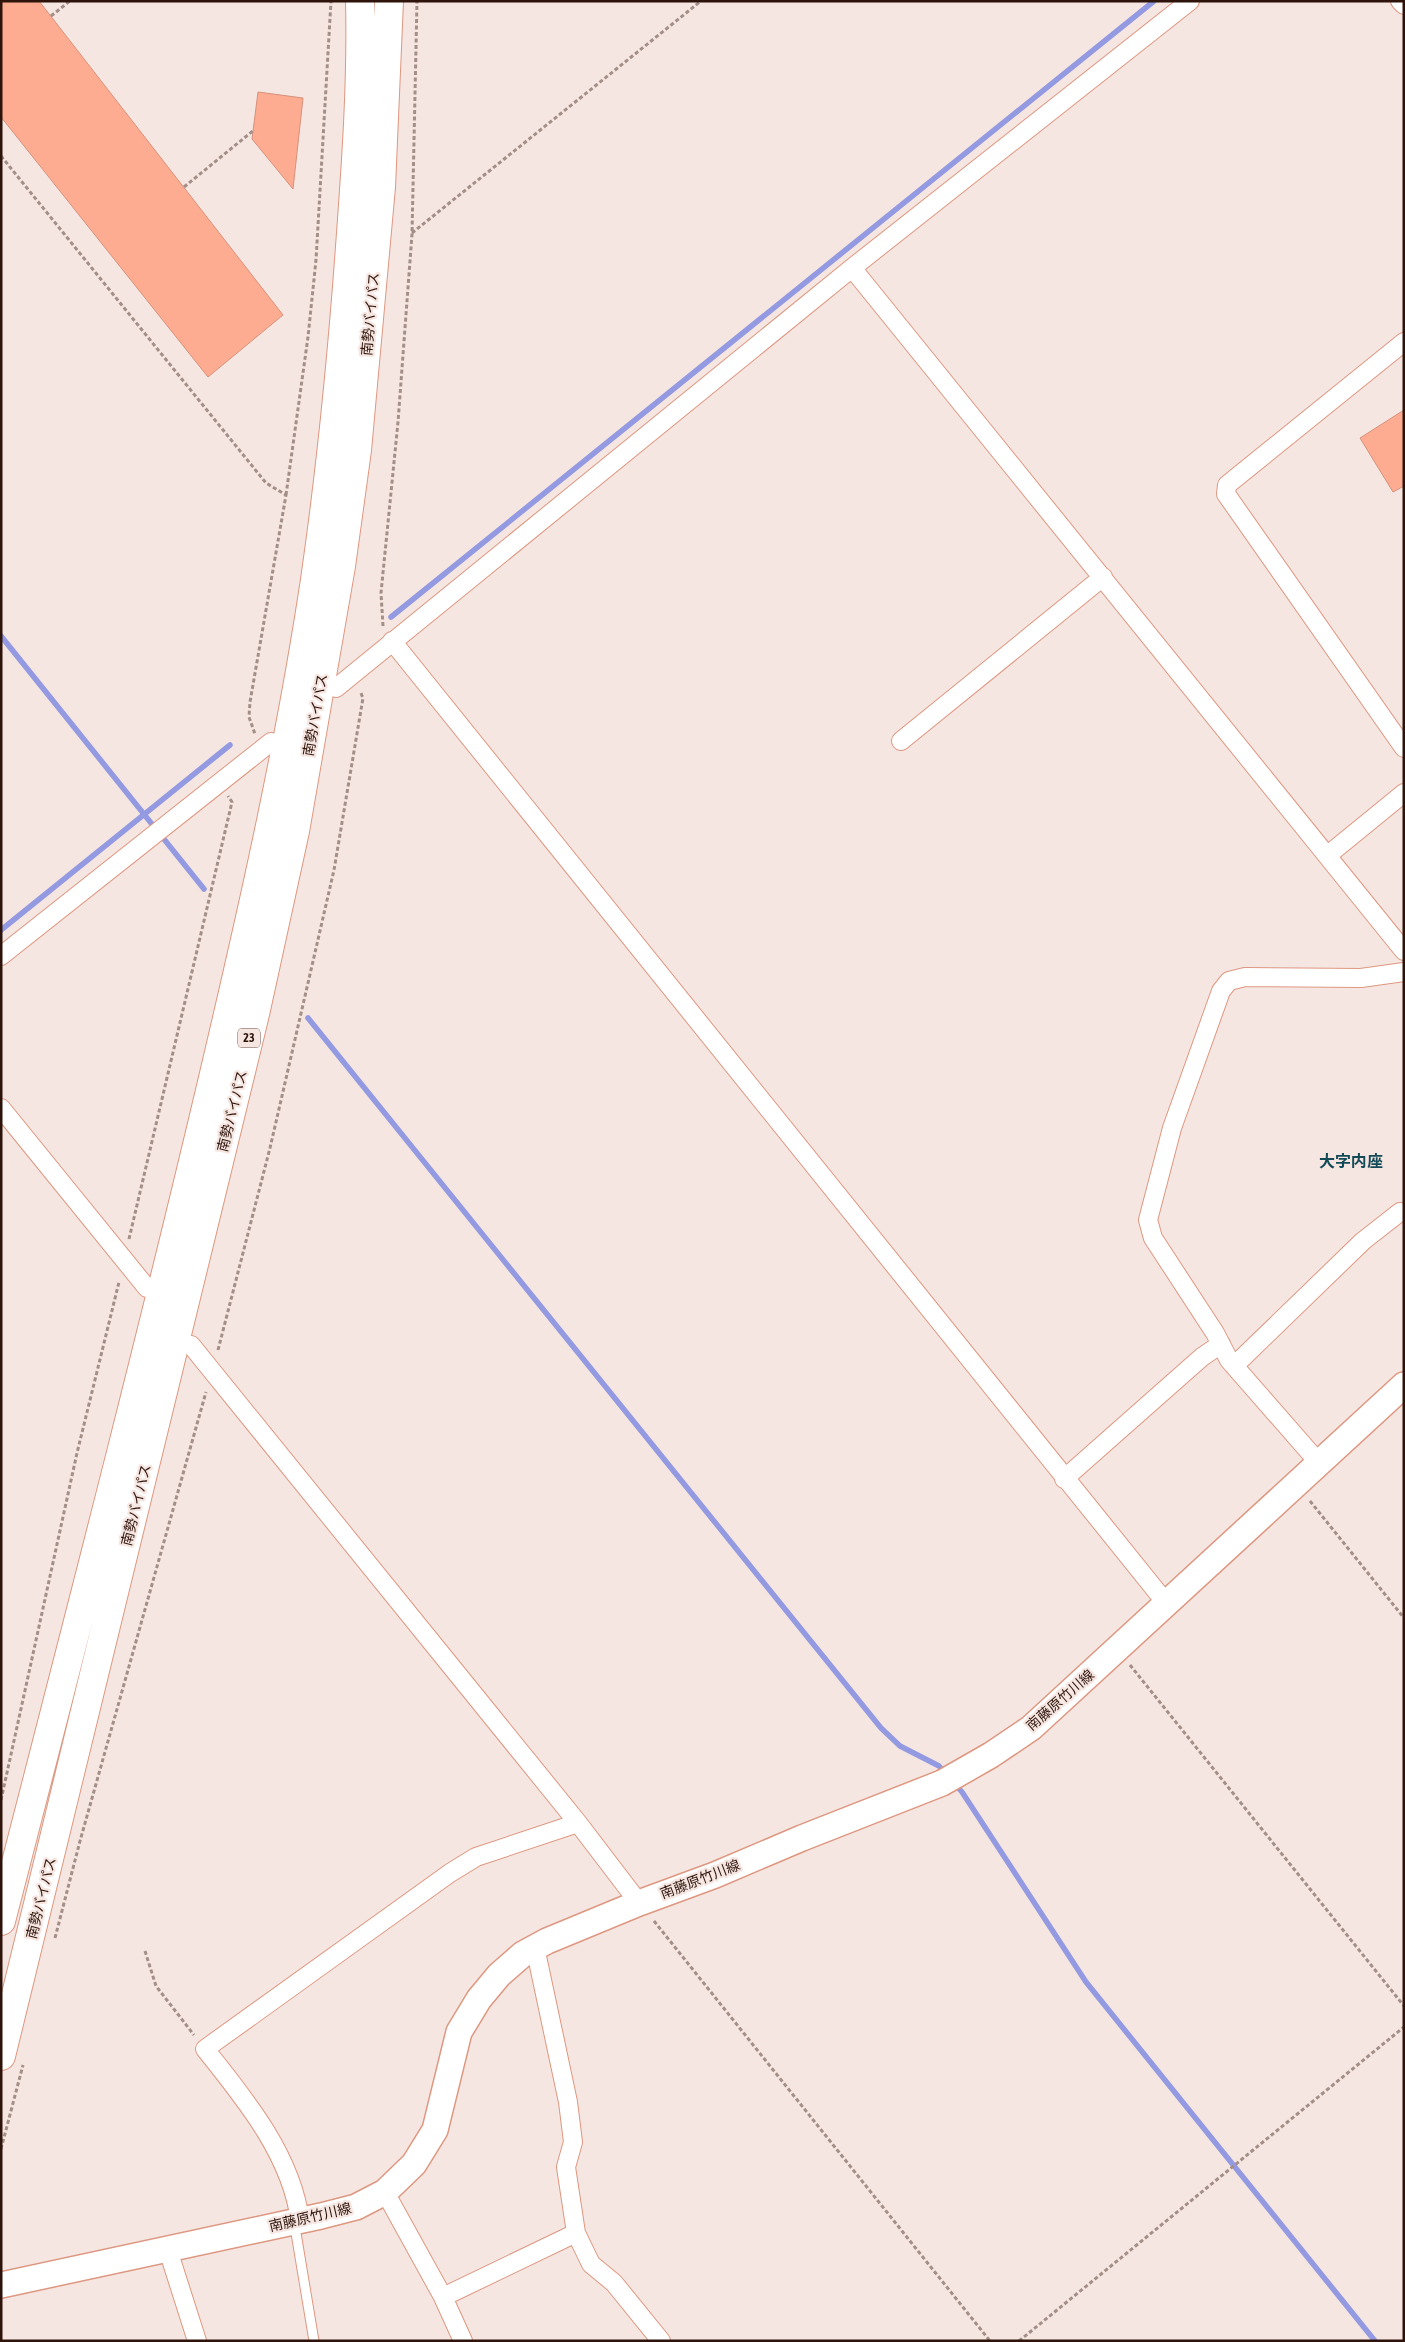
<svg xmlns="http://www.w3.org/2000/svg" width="1405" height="2342" font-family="'Asap Condensed','Noto Sans JP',sans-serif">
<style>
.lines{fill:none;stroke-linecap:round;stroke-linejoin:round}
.stream{stroke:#939ae1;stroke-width:5.5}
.building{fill:#feac91;stroke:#d6917a}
.lane-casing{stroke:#de9780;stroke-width:11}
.street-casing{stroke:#de9780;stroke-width:20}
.secondary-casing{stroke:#de9780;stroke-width:28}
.highway-casing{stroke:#de9780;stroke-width:30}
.path{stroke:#a38f88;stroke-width:3;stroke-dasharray:4 2.5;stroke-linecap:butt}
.lane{stroke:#fff;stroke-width:9}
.street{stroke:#fff;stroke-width:18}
.secondary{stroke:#fff;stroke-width:25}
.highway{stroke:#fff;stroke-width:28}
.labels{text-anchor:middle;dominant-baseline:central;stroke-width:4.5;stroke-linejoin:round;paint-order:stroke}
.shield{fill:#f6e6e1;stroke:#69524a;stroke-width:1}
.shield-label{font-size:12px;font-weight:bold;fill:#2d130a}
.street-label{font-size:14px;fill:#2d130a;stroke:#f6e6e1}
.quarter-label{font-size:16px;font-weight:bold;fill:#134a58;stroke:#f6e6e1}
</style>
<rect width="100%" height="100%" fill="#f6e6e1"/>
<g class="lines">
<path class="stream" d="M391,617L1154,1
M1,636L204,889
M1,930L230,745
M308,1018L881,1728L900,1746L939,1766L946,1774
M954,1783L962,1792L1086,1982L1375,2341"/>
</g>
<path class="building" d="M1,1H39L283,315L208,377L1,117Z
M258,92L303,98L293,189L252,139Z
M1404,410V486L1393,492L1360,438Z"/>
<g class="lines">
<defs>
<path id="lane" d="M299,2223L296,2233L314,2341"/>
<path id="street" d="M1400,1L1404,5
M852,268L1404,951
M1404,342L1227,485L1226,494L1404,748
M392,641L1166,1603
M336,688L852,268L1190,1
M901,741L1103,577
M1328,855L1404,793
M1,956L271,742
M1,1108L147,1288
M191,1345L578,1823L639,1903
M1234,1366L1363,1241L1400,1212
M1319,1463L1229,1360L1215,1333L1153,1238L1148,1220L1172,1128L1221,991L1229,981L1245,977L1361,978L1404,972
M1064,1479L1202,1357L1221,1344
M535,1947L568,2102L573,2142L566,2167L576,2233L591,2264L614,2283L661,2341
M385,2192L443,2297L463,2341
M300,2221C292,2156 245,2099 205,2049L450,1873L476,1857L578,1823
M168,2250L197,2341
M443,2297L576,2233"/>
<path id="secondary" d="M1,2285L321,2216L356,2207L385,2192L414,2164L435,2130L459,2032L479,1999L499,1975L523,1954L547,1941L639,1903L715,1875L802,1838L942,1783L991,1755L1031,1728L1404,1385"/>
<path id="highway" d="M1,1921C72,1645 144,1369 210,1091C250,922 289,752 315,580C331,469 342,358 350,247C356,165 362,83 360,1
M1,2056L255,1014L295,831L341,566L357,450L381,187L389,1"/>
</defs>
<use href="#lane" class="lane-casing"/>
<use href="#street" class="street-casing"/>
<use href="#secondary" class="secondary-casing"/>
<use href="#highway" class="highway-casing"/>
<path class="path" d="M51,16L70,1
M1,156L266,483L286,495L250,702L249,717L255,734
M184,187L254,130
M412,233L701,1
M286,495L308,337L316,260L331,1
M383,626L381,593L398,422L412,234L417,1
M129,1239L232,802L228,796
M218,1350L270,1148L334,870L363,698L360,691
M1310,1501L1404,1618
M1130,1665L1404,2006
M1,1800L77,1453L119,1282
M654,1921L990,2341
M55,1938L80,1841L206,1392
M145,1951L156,1986L194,2035
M1,2149L23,2065
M1019,2341L1404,2027"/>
<use href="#lane" class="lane"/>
<use href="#street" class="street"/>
<use href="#secondary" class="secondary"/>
<use href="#highway" class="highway"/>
</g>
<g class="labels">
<rect class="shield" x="238" y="1028.5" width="22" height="19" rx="4"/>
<g class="shield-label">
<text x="249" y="1038">23</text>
</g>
<g class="street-label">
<text transform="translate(370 314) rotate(-85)">南勢バイパス</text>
<text transform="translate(315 715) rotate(-80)">南勢バイパス</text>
<text transform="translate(232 1111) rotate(-76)">南勢バイパス</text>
<text transform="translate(136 1505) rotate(-76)">南勢バイパス</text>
<text transform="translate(1060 1700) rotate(-41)">南藤原竹川線</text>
<text transform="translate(700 1879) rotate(-21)">南藤原竹川線</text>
<text transform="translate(41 1898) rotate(-76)">南勢バイパス</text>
<text transform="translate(310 2217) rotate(-13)">南藤原竹川線</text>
</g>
<g class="quarter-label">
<text x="1351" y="1161">大字内座</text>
</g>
</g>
<rect width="1405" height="2342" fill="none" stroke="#2d130a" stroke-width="5"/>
</svg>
